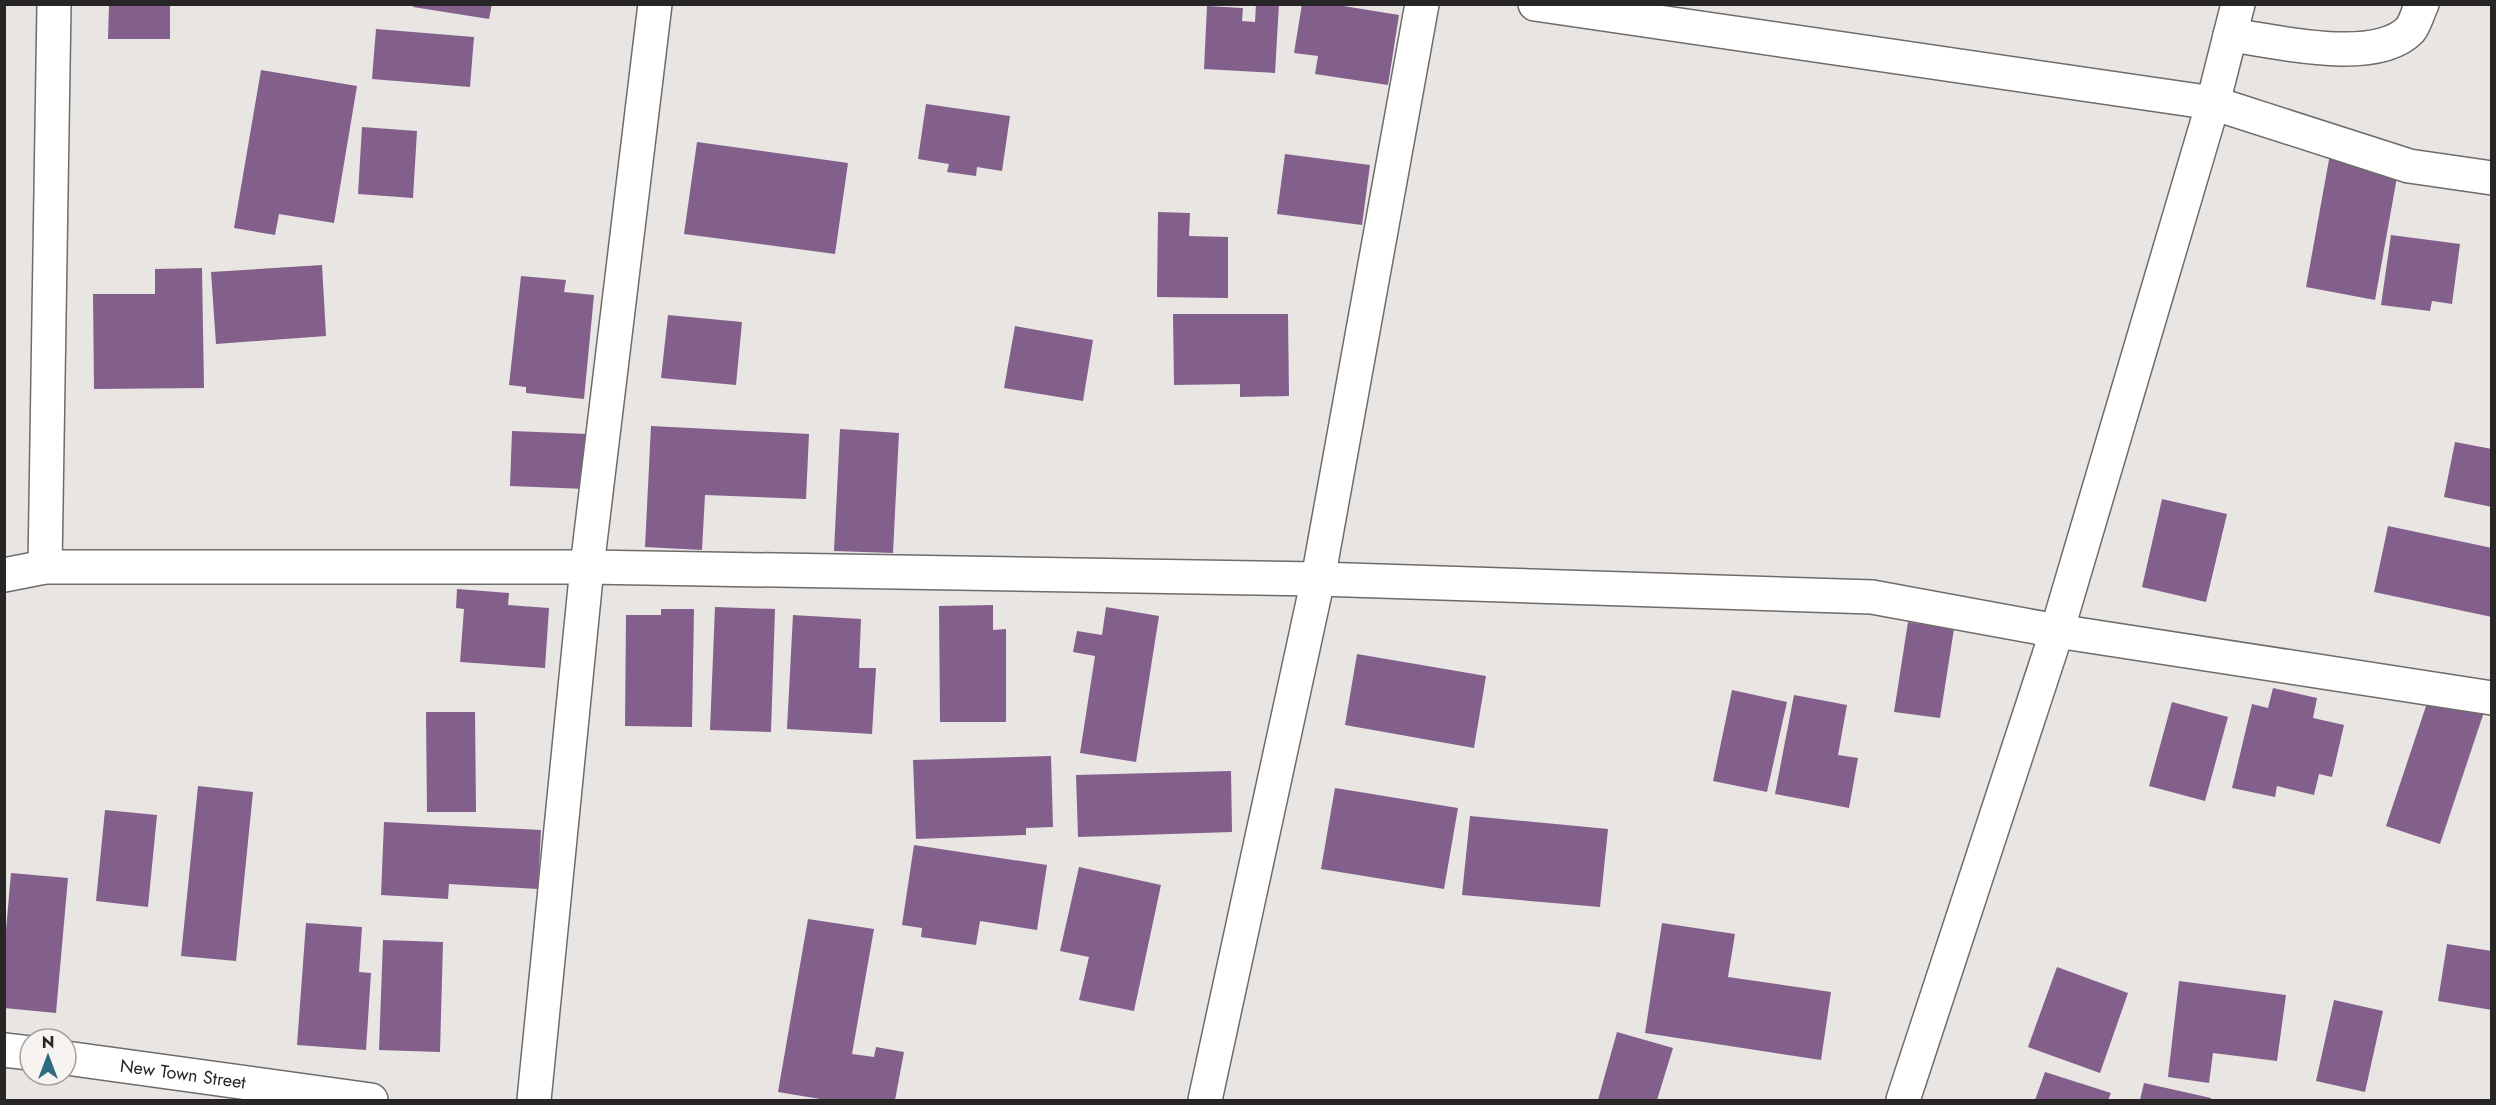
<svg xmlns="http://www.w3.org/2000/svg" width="2496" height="1105" font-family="Jost,sans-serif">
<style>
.building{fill:#83608c}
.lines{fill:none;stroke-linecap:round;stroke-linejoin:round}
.minor-casing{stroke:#6e6c6a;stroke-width:36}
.minor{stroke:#fff;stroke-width:33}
.labels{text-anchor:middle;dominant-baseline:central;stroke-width:6;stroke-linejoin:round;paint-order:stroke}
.street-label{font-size:18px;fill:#272525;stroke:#f6f3f1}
</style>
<rect width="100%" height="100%" fill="#e8e5e3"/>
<path class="building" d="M109,4H170V39H108Z
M414,4H492L489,19L413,7Z
M1256,4H1279L1275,73L1204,69L1207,6L1243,8L1242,21L1255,22Z
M1302,4H1331L1399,15L1388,85L1315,74L1318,56L1294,53Z
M376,29L474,37L470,87L372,79Z
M261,70L357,86L334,223L279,214L275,235L234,228Z
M926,104L1010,116L1002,171L977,167L976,176L947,172L949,164L918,159Z
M362,127L417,131L413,198L358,194Z
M697,142L848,163L835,254L684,234Z
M1285,154L1370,165L1362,225L1277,214Z
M2330,154L2399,166L2375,300L2306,287Z
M1158,212L1190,213L1189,236L1228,237V298L1157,297Z
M2391,235L2460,244L2452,304L2432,301L2430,311L2381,305Z
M322,265L326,336L216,344L211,272Z
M202,268L204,388L94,389L93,294H155V269Z
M521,276L566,280L564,292L594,295L584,399L526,393V387L509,385Z
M1173,314H1288L1289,396L1240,397V384L1174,385Z
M668,315L742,322L736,385L661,378Z
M1015,326L1093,340L1083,401L1004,388Z
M651,426L809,434L806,499L705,495L702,550L645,547Z
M840,429L899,433L893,553L834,551Z
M512,431L588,434L586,489L510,486Z
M2455,442L2492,449V507L2444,497Z
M2162,499L2227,514L2206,602L2142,587Z
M2388,526L2492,548V617L2374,592Z
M457,589L509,593L508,605L549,608L545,668L460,662L464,609L456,608Z
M993,605V630L1006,629V722H940L939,606Z
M715,607L775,609L771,732L710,730Z
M1106,607L1159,616L1136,762L1080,753L1095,656L1073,652L1077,631L1102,635Z
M661,609H694L692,727L625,726L626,615H661Z
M793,615L861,619L859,668H876L872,734L787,729Z
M1908,622L1954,629L1940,718L1894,712Z
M1357,654L1486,676L1474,748L1345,725Z
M2273,688L2317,698L2313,718L2344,725L2332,777L2319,774L2314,795L2277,786L2275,797L2232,788L2252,704L2268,708Z
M1732,690L1787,702L1767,792L1713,781Z
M2430,694L2484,712L2440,844L2386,826Z
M1794,695L1847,705L1838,755L1858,758L1849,808L1775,794Z
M2172,702L2228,717L2205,801L2149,786Z
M426,712H475L476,812H427Z
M1051,756L1053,827L1026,828V835L916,839L913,760Z
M1231,771L1232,832L1078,837L1076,775Z
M198,786L253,792L236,961L181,956Z
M1335,788L1458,808L1444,889L1321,869Z
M105,810L157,815L148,907L96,901Z
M1470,816L1608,829L1600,907L1462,895Z
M384,822L541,830L538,889L449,884L448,899L381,895Z
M914,845L1047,865L1037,930L980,921L976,945L921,937L922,928L902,925Z
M1079,867L1161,885L1134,1011L1079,1000L1089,957L1060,951Z
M11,873L68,878L56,1013L4,1008V953Z
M808,919L874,929L852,1054L874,1057L876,1047L904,1052L895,1100H826L778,1092Z
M306,923L362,927L359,972L371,973L366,1050L297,1045Z
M1662,923L1735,934L1728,977L1831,992L1821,1060L1645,1033Z
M383,940L443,942L440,1052L379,1050Z
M2447,944L2492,951V1010L2438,1001Z
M2057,967L2128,993L2100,1073L2028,1047Z
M2179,981L2286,995L2277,1061L2213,1053L2209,1083L2168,1077Z
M2334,1000L2383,1011L2365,1092L2316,1081Z
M1617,1032L1673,1048L1657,1100H1598Z
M2045,1072L2111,1093L2108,1100H2035Z
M2144,1083L2211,1098V1100H2140Z"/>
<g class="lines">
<defs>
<g id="minor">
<path d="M1535,4L2213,103L2409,166L2492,178"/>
<path d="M2230,35C2275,41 2375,66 2410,30C2415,24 2418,12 2422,4"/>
<path d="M45,567L54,4"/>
<path d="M4,575L45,567H587L1318,579L1872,597L2057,631L2492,698"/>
<path d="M4,1050L30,1053"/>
<path id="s1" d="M66,1058L371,1100"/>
<path d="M534,1100L587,567L655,4"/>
<path d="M1205,1100L1318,579L1422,4"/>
<path d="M1903,1100L2057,631L2213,103L2238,4"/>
</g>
</defs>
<use href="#minor" class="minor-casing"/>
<use href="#minor" class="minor"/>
</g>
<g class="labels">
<g class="street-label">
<text stroke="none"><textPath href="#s1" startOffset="118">New Town Street</textPath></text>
</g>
</g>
<rect width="2496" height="1105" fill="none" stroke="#272525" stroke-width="12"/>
<g transform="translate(48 1057)"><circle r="28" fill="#f6f3f1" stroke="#a3a19f" stroke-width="1.5"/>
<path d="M0-4.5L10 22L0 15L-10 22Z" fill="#2f6a82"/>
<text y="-9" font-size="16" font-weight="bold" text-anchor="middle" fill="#272525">N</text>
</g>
</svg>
